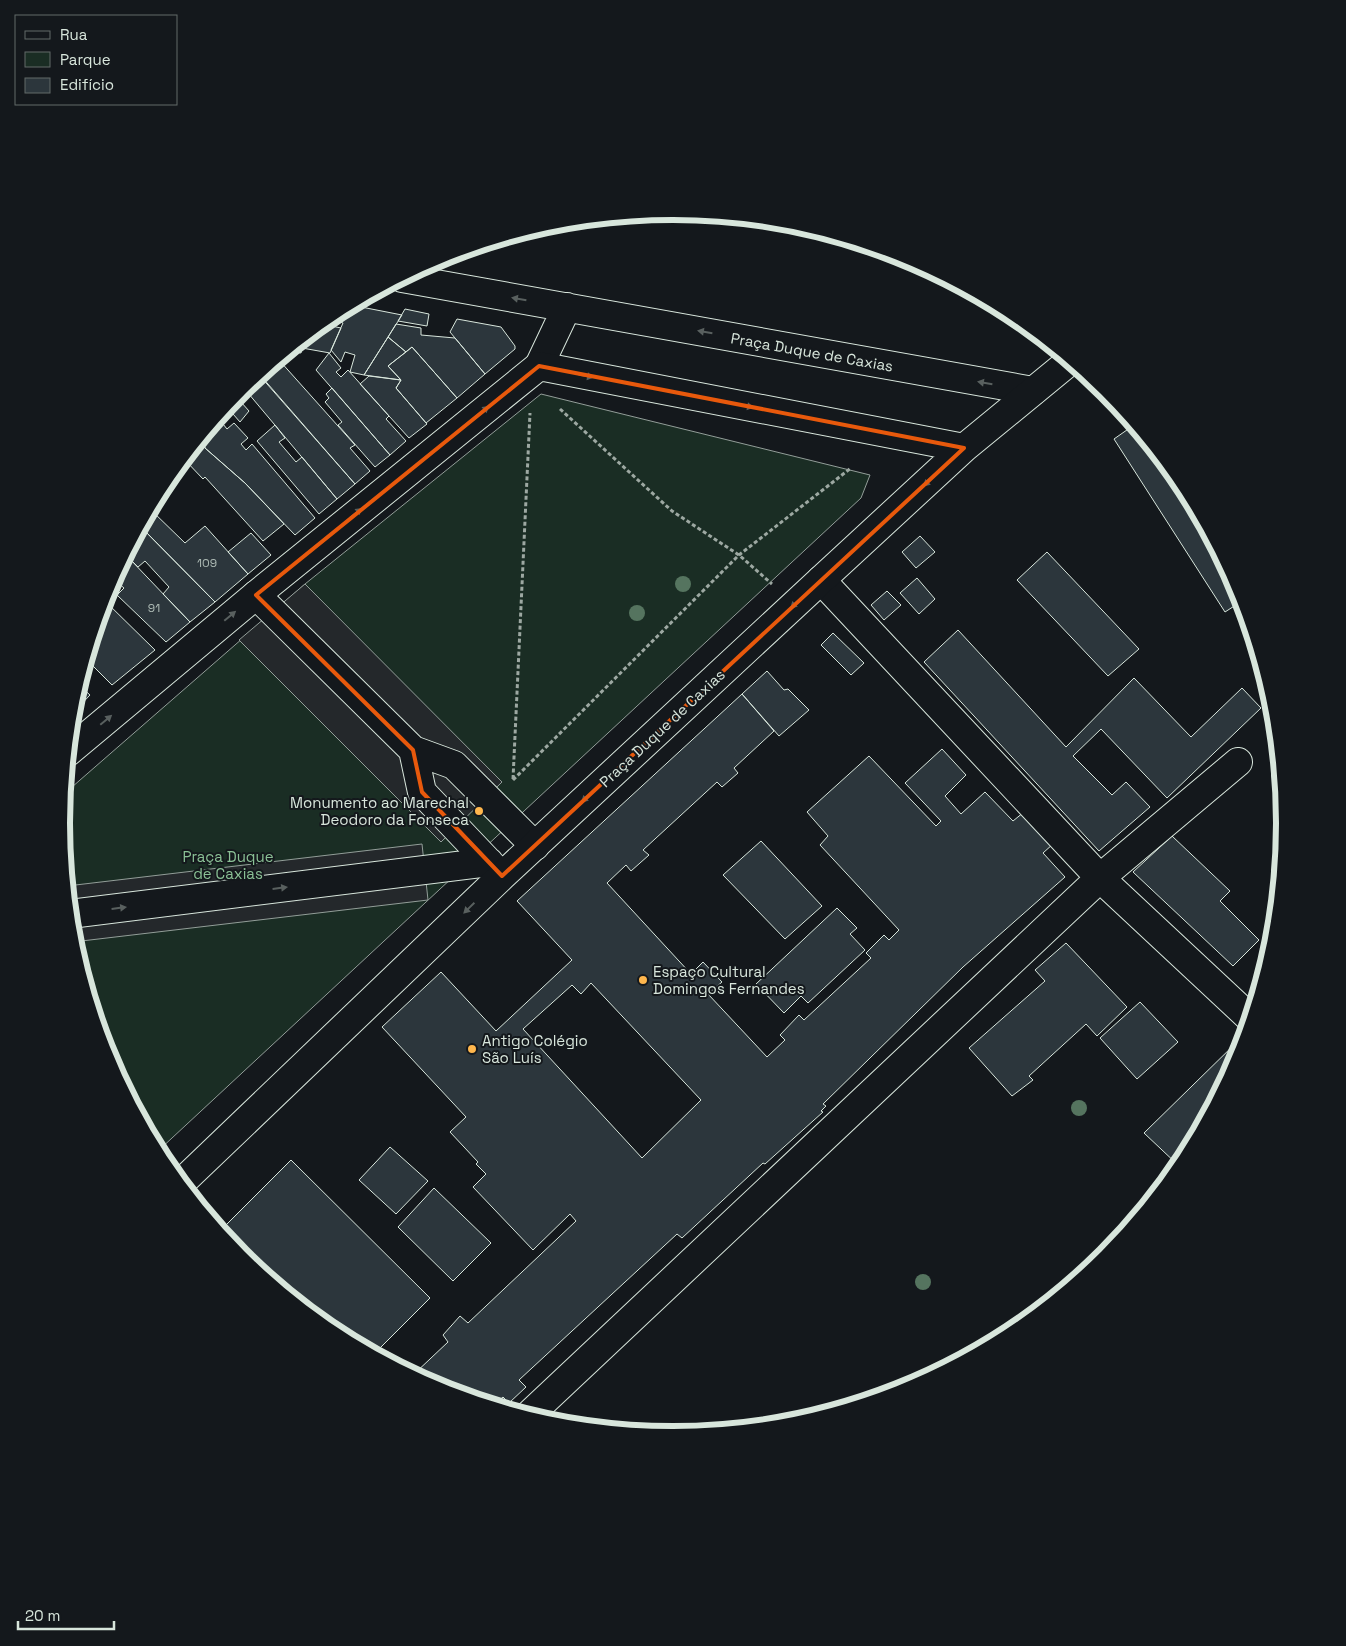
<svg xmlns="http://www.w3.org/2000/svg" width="1346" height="1646" font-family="'Space Grotesk',sans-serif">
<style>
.green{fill:#1a2d24;stroke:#939e99}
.parking{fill:#24282b;stroke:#939e99}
.building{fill:#2c363c;stroke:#d8e6dc;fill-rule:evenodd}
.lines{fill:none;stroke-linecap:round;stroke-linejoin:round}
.minor-casing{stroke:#d8e6dc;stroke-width:30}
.tertiary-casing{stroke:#d8e6dc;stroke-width:30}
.secondary-casing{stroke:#d8e6dc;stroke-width:30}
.path{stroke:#9da8a2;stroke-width:3;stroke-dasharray:4 2.5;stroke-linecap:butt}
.minor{stroke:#14181c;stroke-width:28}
.tertiary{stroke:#14181c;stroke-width:28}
.secondary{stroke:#14181c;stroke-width:28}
.tree{fill:#55745f}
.oneway{fill:#59605f}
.marked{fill:none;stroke:#e8590c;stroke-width:4;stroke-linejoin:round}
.poi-dot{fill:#ffb74d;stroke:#14181c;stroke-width:2}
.labels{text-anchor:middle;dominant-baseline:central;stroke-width:4;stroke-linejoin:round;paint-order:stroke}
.number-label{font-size:12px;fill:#adbab4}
.street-label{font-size:15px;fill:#d8e6dc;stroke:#14181c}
.poi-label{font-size:15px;fill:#d8e6dc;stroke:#14181c;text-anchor:start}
.park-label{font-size:15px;fill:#8ac095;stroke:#14181c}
.rim{fill:none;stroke:#d8e6dc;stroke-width:6}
</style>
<rect width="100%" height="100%" fill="#14181c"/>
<path class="green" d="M541,394L870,475L861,498L158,1151L108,1057L73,942L61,823L64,794L305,584Z"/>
<path class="parking" d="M305,584L502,782L441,842L239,640Z
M422,844L428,900L73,942L67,886Z"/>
<path class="building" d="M351,305L402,315L364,375L350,372L355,355L345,352L341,362L331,350L343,323L328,318Z
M405,309L429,314L427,326L398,321Z
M457,319L501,327L515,346V349L485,374L450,332Z
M322,324L341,328L330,353L302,348L301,353L289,351Z
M396,324L421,328V335L455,338L485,374L457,398L412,347L406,352L388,337Z
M388,337L406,352L388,366L401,380L364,375Z
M412,347L457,398L426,423L396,388L401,380L388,366Z
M329,353L341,368L336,372L341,377L348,370L389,416L386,419L406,441L390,455L316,370Z
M279,360L355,445L350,448L370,471L355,484L261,376Z
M260,376L355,484L337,499L248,393Z
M369,376L401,380L396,388L427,424L409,438L360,384Z
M245,386L243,392L247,394L230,415L224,411Z
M332,388L390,455L375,467L338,425L342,422L325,402L329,398L326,394Z
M241,402L249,411L240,422L233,414Z
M219,419L227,429L234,423L248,438L241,444L246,450L252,444L315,518L295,535L245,483L205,448L202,438Z
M275,425L285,438L279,442L296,462L302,457L337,499L319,514L257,441Z
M1134,425L1224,563L1238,589L1242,601L1225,612L1114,439Z
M202,438L205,448L245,483L284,524L263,541L205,477L203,479L184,459Z
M150,509L185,543L205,526L248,574L215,602L141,527Z
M141,527L215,602L190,622L163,594L169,587L145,561L138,567L126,555Z
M251,533L271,555L248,574L228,552Z
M920,536L935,552L916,568L902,552Z
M1047,552L1139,649L1108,676L1017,580Z
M126,555L190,622L166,642L117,595L124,588L113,579Z
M917,578L935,599L919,614L900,593Z
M887,591L901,605L884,620L871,605Z
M104,600L155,650L112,685L86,659Z
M958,630L1066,747L1134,678L1191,737L1242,688L1261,708L1167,798L1101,729L1073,756L1112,795L1126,782L1150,807L1099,851L924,662Z
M833,633L864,663L851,675L821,645Z
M767,671L784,690L788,689L809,710L779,736L742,694Z
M79,685L90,695L72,714L73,703Z
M742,694L774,731L734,768L738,773L722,787L717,782L643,850L649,855L631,871L626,865L607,883L691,974L703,962L722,982L708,994L767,1057L785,1040L780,1035L799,1015L804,1020L871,958L866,953L884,935L889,940L899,930L820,845L828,836L807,812L869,756L936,826L941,821L905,783L942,749L966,775L945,796L961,814L985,792L1013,821L1024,812L1053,844L1043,853L1065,877L963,967L823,1104L826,1106L821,1111L823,1112L765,1164L763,1163L682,1238L677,1234L519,1380L526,1387L509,1403L503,1397L494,1405L439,1388L413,1375L448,1342L443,1335L460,1316L468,1323L576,1221L570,1214L533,1250L473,1187L486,1174L476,1164L478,1162L450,1132L466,1117L382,1027L441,972L496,1031L572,960L517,901ZM591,983L701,1100L642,1158L523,1029L572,985L581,994Z
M1172,836L1230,891L1220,901L1259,940L1233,966L1133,872Z
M761,841L822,906L785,939L723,875Z
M837,908L857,928L850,934L865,950L808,1003L801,996L784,1013L756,984Z
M1066,943L1127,1007L1097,1036L1086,1024L1029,1076L1033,1080L1012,1096L969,1048L1045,981L1035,970Z
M1140,1002L1178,1042L1137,1079L1100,1038Z
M1240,1039L1243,1042L1238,1057L1179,1166L1144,1133Z
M390,1147L428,1181L396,1214L359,1180Z
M291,1160L430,1298L374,1354L333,1331L240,1255L220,1231Z
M434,1188L491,1243L453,1281L398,1227Z"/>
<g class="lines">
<defs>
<path id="minor" d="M821,580L1100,878L1250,1018
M256,595L413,750L454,765L535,846
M413,750L422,792L498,872
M70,914L489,862
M529,1415L1100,878L1238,762"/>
<path id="tertiary" d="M402,278L1033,391
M539,366L567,307"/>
<path id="secondary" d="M68,752L256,595L539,366L964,448
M181,1183L502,876L821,580L964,448L1070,361"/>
</defs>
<use href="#minor" class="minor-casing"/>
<use href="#tertiary" class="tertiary-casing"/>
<use href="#secondary" class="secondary-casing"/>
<path class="path" d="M560,409L672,511L739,555L772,584
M513,779L530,413
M513,780L739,555L851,468"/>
<use href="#minor" class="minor"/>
<use href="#tertiary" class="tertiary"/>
<use href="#secondary" class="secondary"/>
</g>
<g class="tree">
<circle cx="683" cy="584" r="8"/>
<circle cx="637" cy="613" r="8"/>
<circle cx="1079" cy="1108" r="8"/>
<circle cx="923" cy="1282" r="8"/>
</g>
<defs><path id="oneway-solid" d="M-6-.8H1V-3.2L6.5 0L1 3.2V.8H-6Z" transform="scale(1.25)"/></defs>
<g class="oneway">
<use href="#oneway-solid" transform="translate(519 299) rotate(-170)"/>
<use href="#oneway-solid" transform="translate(705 332) rotate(-170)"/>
<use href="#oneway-solid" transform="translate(586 376) rotate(11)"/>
<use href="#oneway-solid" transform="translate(985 383) rotate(-170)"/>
<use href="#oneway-solid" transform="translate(746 406) rotate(11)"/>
<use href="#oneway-solid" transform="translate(483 411) rotate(-39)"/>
<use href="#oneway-solid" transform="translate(929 481) rotate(137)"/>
<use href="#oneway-solid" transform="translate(356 513) rotate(-39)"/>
<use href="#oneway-solid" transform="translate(796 603) rotate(137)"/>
<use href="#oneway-solid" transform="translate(230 616) rotate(-40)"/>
<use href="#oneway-solid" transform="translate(106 720) rotate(-40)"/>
<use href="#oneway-solid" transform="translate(587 797) rotate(137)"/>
<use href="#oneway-solid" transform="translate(280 888) rotate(-7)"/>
<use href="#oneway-solid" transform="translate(119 908) rotate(-7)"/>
<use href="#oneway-solid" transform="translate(469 908) rotate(136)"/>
</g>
<path class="marked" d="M539,366L964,448L502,876L422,792L413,750L256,595Z"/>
<g class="poi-dot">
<circle cx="479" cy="811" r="5"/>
<circle cx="643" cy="980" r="5"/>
<circle cx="472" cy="1049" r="5"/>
</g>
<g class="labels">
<g class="number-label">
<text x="207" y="563">109</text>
<text x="154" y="608">91</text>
</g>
<g class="street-label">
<text transform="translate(812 352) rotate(10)">Praça Duque de Caxias</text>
<text transform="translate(662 728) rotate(-43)">Praça Duque de Caxias</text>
</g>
<g class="poi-label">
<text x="469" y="802" text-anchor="end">Monumento ao Marechal<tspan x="469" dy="17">Deodoro da Fonseca</tspan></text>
<text x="653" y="971">Espaço Cultural<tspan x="653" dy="17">Domingos Fernandes</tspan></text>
<text x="482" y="1040">Antigo Colégio<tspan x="482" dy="17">São Luís</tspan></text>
</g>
<g class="park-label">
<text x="228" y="856">Praça Duque<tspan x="228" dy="17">de Caxias</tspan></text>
</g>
</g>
<path d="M0 0H1346V1646H0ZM70 823a603 603 0 1 1 1206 0a603 603 0 1 1-1206 0Z" fill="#14181c" fill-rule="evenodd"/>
<path class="rim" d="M70 823a603 603 0 1 1 1206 0a603 603 0 1 1-1206 0Z"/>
<rect x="15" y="15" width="162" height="90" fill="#14181c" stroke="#626a69"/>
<rect x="25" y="31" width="25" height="8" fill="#14181c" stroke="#626a69"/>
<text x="60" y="40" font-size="15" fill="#d8e6dc">Rua</text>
<rect x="25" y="52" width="25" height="15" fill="#1a2d24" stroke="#626a69"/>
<text x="60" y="65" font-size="15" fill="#d8e6dc">Parque</text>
<rect x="25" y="78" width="25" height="15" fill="#2c363c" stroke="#626a69"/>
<text x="60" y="90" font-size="15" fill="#d8e6dc">Edifício</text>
<path d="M18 1621v8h96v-8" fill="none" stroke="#d8e6dc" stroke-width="2.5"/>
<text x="25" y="1621" font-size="15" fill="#d8e6dc" stroke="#14181c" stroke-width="4" paint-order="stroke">20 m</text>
</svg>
